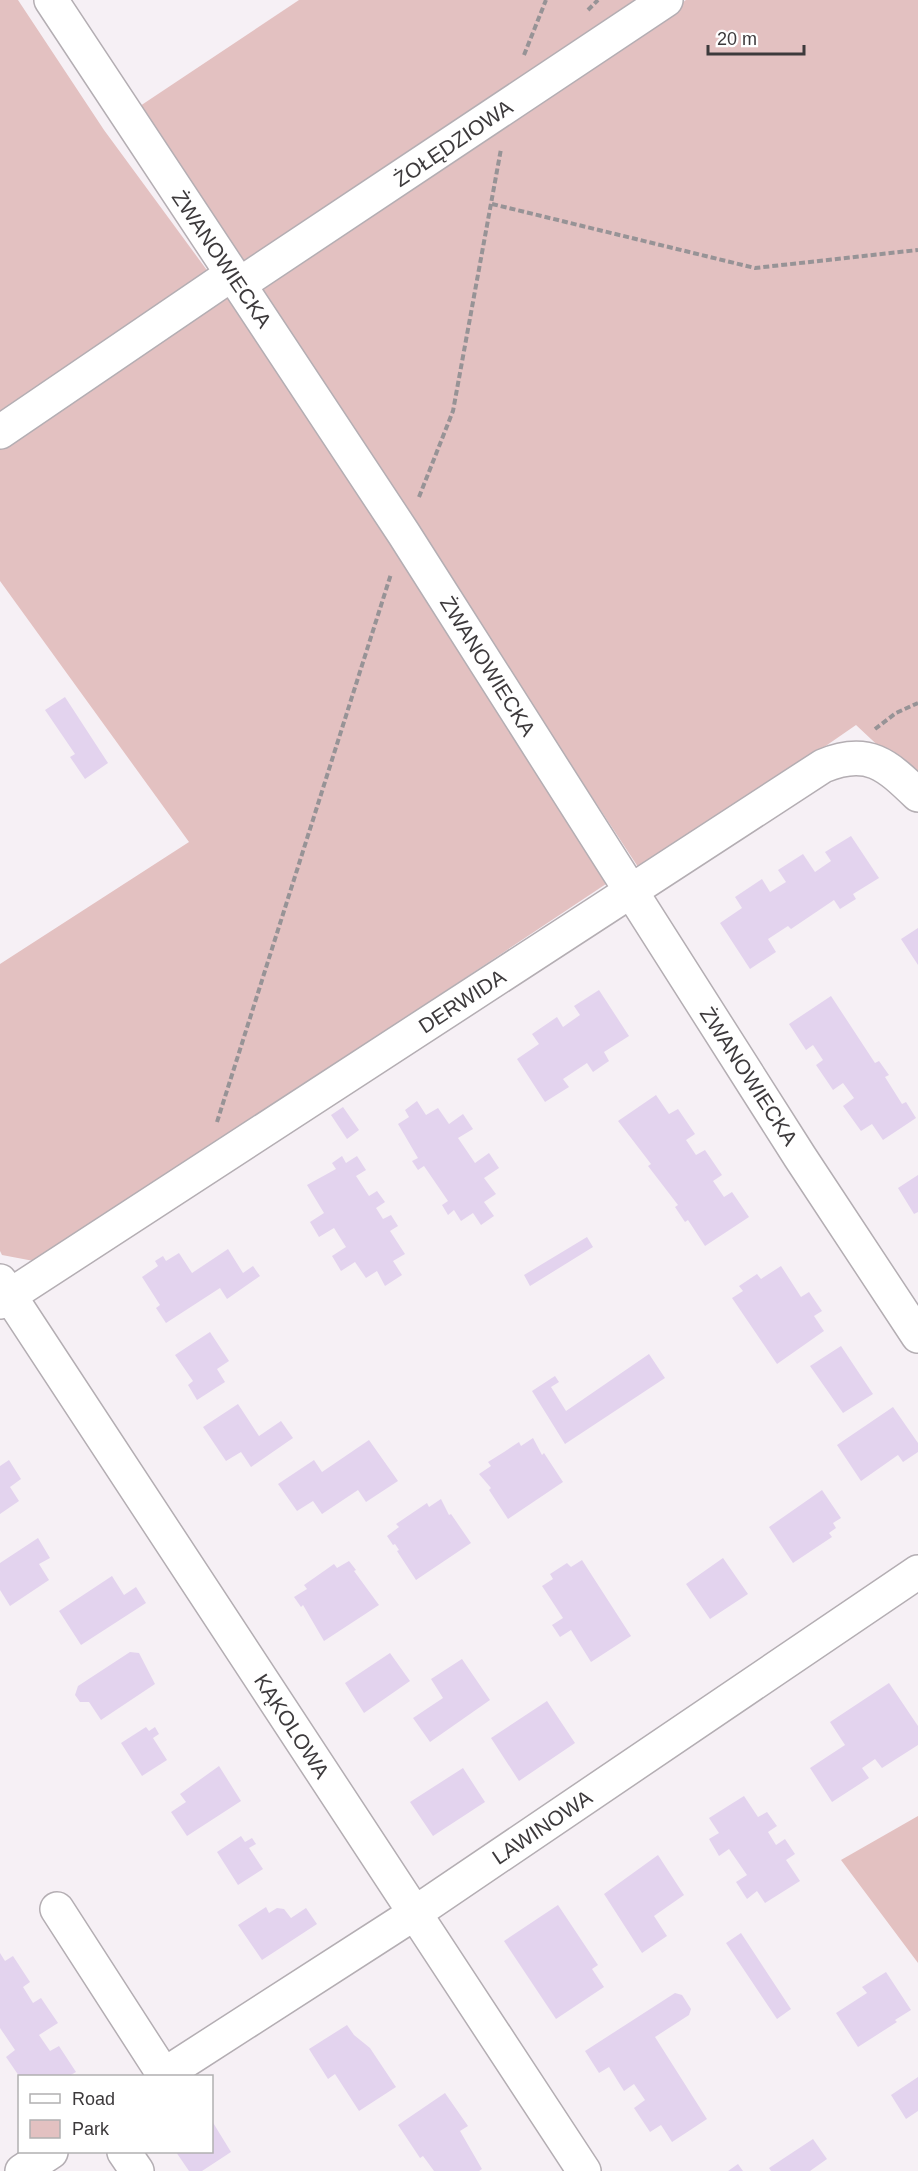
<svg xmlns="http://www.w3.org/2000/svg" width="918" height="2171" font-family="Helvetica,sans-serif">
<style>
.green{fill:#e3c1c1}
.building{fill:#e3d3ee}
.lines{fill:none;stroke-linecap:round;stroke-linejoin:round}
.minor-casing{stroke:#b4aeb3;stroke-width:36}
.path{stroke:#979396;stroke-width:4;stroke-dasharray:6 3;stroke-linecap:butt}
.minor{stroke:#fff;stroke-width:33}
.labels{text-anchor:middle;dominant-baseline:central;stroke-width:6;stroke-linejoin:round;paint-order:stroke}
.street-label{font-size:21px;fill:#3d3a3c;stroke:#fff}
</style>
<rect width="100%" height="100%" fill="#f6f0f5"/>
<path class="green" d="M0,0H18L104,130L209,273L0,414Z
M299,0H643L244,268L137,108Z
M686,0H918V783L856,725L642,873L256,286Z
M230,289L606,884L39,1262L2,1255L0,1251V964L189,842L0,581V444Z
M918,1816V1963L841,1860Z"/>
<path class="building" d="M65,697L108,763L85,779L70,757L75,754L45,710Z
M851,836L879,878L853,894L856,899L840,909L834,900L791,929L788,926L768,939L776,952L750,969L720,923L742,908L735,897L762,879L770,892L786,882L778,870L803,854L815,872L831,861L825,852Z
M918,928V965L901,939Z
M599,990L629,1036L604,1052L609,1061L593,1072L587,1063L563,1079L569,1087L545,1102L517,1059L539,1044L532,1034L557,1017L563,1027L580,1015L574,1006Z
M831,996L875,1063L879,1061L889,1075L885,1077L902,1104L906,1102L916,1118L883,1140L872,1124L861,1131L843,1106L854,1098L843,1083L833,1090L816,1065L823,1060L813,1045L806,1050L789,1024Z
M656,1095L669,1114L678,1109L695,1134L686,1140L696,1155L705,1150L722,1175L713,1181L724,1197L732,1192L749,1217L705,1246L688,1220L685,1222L675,1207L678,1205L648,1166L651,1164L618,1121Z
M417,1101L426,1115L438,1108L449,1124L463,1114L473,1129L458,1138L475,1163L489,1153L499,1168L484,1178L496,1194L484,1202L494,1216L481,1225L473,1213L461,1221L454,1210L448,1215L442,1205L448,1201L424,1166L418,1170L412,1161L418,1158L398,1124L409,1117L405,1110Z
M343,1107L359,1130L347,1139L331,1115Z
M342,1156L346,1163L357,1156L366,1170L356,1176L369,1196L377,1191L385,1202L376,1208L383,1219L391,1215L398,1226L390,1231L405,1254L393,1261L402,1275L385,1286L377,1271L366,1278L355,1262L341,1271L332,1256L346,1247L334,1228L319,1237L310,1222L324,1213L307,1185L336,1169L332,1163Z
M918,1175V1212L914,1214L898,1188Z
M587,1237L593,1247L530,1286L524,1275Z
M228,1249L243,1273L253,1266L260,1276L227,1299L220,1288L166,1323L156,1308L160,1305L142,1277L158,1266L155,1261L163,1256L166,1261L179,1253L192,1273Z
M781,1266L801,1297L809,1292L822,1311L814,1316L824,1331L777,1364L732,1298L743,1291L739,1286L757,1274L761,1279Z
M210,1332L229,1361L217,1369L225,1382L197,1400L188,1385L193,1381L175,1355Z
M841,1346L873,1394L843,1413L810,1366Z
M649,1354L665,1378L565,1444L532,1391L555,1376L559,1382L551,1387L566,1411Z
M238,1404L259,1436L281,1421L293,1438L251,1467L241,1452L226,1461L203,1427Z
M893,1407L918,1443V1452L903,1462L898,1455L861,1481L837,1445Z
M533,1438L542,1455L544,1453L563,1482L508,1519L489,1490L491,1488L479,1474L491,1466L488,1462L504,1452L519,1442L521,1446Z
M369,1440L398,1481L366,1502L358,1490L322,1514L313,1501L297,1511L278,1484L314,1460L322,1472Z
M9,1460L21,1479L10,1487L19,1501L0,1514V1466Z
M822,1490L841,1518L833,1523L836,1528L829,1533L832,1537L793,1563L769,1527Z
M441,1499L449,1515L451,1514L471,1543L416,1580L397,1551L399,1550L395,1544L393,1545L387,1536L399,1527L396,1524L427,1503L429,1507Z
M38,1538L50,1558L39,1564L49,1580L10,1606L0,1590V1563Z
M723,1558L748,1594L710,1619L686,1584Z
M582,1560L631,1636L591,1662L571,1630L560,1637L552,1625L563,1618L542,1586L553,1579L550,1574L567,1563L571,1567Z
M349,1561L356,1570L354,1571L379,1605L324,1641L303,1605L301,1607L294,1597L307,1589L304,1585L334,1564L337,1568Z
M112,1576L124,1595L136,1587L146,1603L81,1645L59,1611Z
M130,1652L139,1653L155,1684L101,1720L89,1702H80L75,1695L78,1686Z
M390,1653L410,1681L364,1713L345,1683Z
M462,1659L490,1700L430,1742L413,1718L443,1698L431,1679Z
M889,1683L918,1726V1745L882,1768L875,1759L862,1768L869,1778L832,1802L810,1768L845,1745L830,1722Z
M547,1701L575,1743L519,1781L491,1738Z
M146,1727L149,1731L155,1727L159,1734L153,1738L167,1760L142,1776L121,1743Z
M219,1766L241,1801L187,1836L171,1812L186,1802L180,1794Z
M463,1768L485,1802L433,1836L410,1802Z
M744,1796L758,1817L767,1812L777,1826L768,1832L776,1845L785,1839L795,1854L786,1860L800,1881L765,1903L757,1891L747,1899L736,1882L747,1875L729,1849L719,1856L709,1839L719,1833L709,1818Z
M241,1836L245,1842L252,1838L256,1844L249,1848L263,1869L238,1885L217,1852Z
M658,1855L684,1895L654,1916L667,1936L642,1953L604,1894Z
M558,1905L598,1965L592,1969L604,1987L556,2019L504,1941Z
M266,1907L269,1913L277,1908L284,1909L291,1918L306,1908L317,1924L262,1960L238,1925Z
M741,1933L791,2009L777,2019L726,1943Z
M0,1953L5,1961L13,1956L30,1982L23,1987L33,2003L41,1998L58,2023L39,2035L50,2051L59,2046L76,2072L69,2076H19L6,2057L15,2050L0,2028Z
M886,1972L911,2010L895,2020L897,2022L858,2047L836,2013L867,1993L862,1987Z
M675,1993L682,1995L691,2009L689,2015L655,2037L707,2119L672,2142L661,2125L650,2132L634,2108L645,2100L634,2084L624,2091L609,2067L599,2073L585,2051Z
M347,2025L354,2035L370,2048L396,2087L359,2111L335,2074L328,2079L309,2049Z
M918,2077V2111L906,2119L891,2095Z
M445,2093L468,2126L460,2131L482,2169L479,2171H434L423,2156L420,2158L398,2125Z
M212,2121L231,2152L202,2171H189L176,2152H212Z
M813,2139L827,2159L810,2171H771L769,2168Z
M738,2164L743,2171H728Z"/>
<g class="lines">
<defs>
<path id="minor" d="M51,0L404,534L800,1157L918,1336
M240,284L666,0
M0,432L232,274
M0,1281L584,2171
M0,1302L823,766C868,747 887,765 918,795
M57,1909L164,2075
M162,2076L415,1913L918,1572
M124,2152L137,2171
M22,2171L51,2152"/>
</defs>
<use href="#minor" class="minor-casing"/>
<path class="path" d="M588,10L598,0
M524,55L546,0
M492,204L755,268L918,250
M419,497L453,411L501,149
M875,729L896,713L918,703
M217,1122L391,574"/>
<use href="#minor" class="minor"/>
</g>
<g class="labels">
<g class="street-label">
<text transform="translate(453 143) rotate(-34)">ŻOŁĘDZIOWA</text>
<text transform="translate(222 259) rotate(56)">ŻWANOWIECKA</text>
<text transform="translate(488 666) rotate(58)">ŻWANOWIECKA</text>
<text transform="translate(462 1001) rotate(-33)">DERWIDA</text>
<text transform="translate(749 1076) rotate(57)">ŻWANOWIECKA</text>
<text transform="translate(292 1726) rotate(57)">KĄKOLOWA</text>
<text transform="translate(542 1827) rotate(-34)">LAWINOWA</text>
</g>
</g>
<rect x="18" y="2075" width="195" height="78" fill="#ffffff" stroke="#b1b0b1" stroke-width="1.5"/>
<rect x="30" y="2094" width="30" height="9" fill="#ffffff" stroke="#b1b0b1" stroke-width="1.5"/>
<text x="72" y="2105" font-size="18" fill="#3d3a3c">Road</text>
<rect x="30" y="2120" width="30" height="18" fill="#e3c1c1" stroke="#b1b0b1" stroke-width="1.5"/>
<text x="72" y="2135" font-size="18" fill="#3d3a3c">Park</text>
<path d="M708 45v9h96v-9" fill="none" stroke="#3d3a3c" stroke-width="3"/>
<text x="717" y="45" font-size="18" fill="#3d3a3c" stroke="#ffffff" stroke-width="4.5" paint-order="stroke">20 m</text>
</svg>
